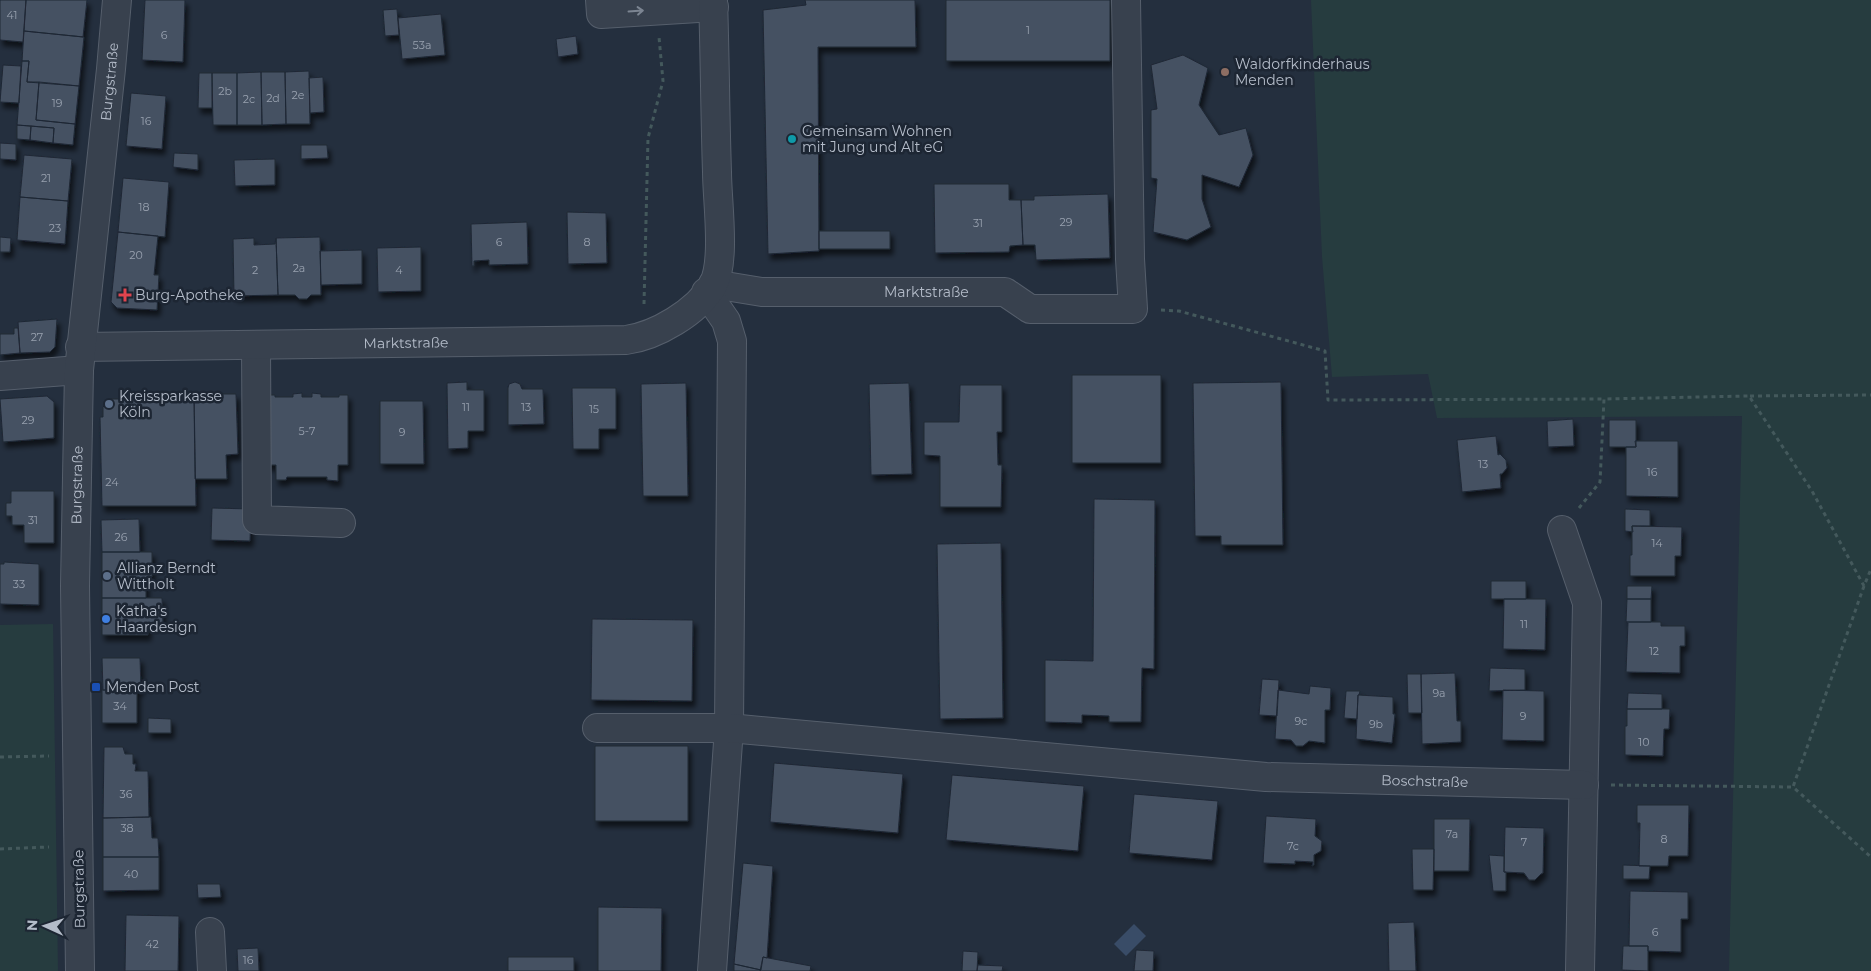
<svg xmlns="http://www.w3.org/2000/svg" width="1871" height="971" font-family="Montserrat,sans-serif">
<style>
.green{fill:#263c3f}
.water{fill:#394c67}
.building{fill:#455162;stroke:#1f2835;filter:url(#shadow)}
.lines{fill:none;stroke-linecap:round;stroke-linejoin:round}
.minor-casing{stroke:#565f6c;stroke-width:30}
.path{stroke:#44595c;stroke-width:3;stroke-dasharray:4 4;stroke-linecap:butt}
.minor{stroke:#38414e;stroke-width:28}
.oneway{stroke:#7c8592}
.education-dot{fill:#8d6e63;stroke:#1d2633;stroke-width:2}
.culture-dot{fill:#0f9aa8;stroke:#1d2633;stroke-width:2}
.health-dot{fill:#e0444e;stroke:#1d2633;stroke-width:2}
.service-dot{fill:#5c6f8a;stroke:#1d2633;stroke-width:2}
.shop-dot{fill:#3f7fe0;stroke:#1d2633;stroke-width:2}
.transit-dot{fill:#1a4fb4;stroke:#1d2633;stroke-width:2}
.labels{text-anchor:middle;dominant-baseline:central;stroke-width:5;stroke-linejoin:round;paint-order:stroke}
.number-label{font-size:11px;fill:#98a1af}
.poi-label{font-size:14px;fill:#b4bcc9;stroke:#1d2633;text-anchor:start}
.street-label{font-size:14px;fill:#b4bcc9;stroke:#1d2633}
</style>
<defs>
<filter id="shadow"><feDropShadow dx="3" dy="5.5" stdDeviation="2.5" flood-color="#0009"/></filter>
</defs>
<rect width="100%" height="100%" fill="#242f3e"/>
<path class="green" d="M1311,0H1871V971H1729L1742,416L1437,418L1428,374L1332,377L1322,257Z
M53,624L58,971H0V625Z"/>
<path class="water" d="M1134,924L1146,936L1126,956L1114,944Z"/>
<path class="building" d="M0,0H26L23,42L0,40Z
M26,0H87L83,37L24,31Z
M145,0H185L183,62L142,60Z
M805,0H915L916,47H818L819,251L768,254L763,10L806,5Z
M946,0H1110V61H946Z
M397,9L399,35L385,36L383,10Z
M441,14L445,55L402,59L398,18Z
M24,31L84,37L79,86L27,82L29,61H22Z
M576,36L578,54L558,57L556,39Z
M1183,55L1208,68L1199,105L1219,135L1246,128L1253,155L1239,187L1202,175V199L1211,227L1187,240L1153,232L1157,179L1151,178V110L1157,109L1151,65Z
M22,61H29L27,82H39L36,120L75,124L73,145L53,143L54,128L17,125Z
M3,65L21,66L19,103L0,102Z
M309,71L310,124H286L285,72Z
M261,72L262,125H237V73Z
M261,72H285L286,124L262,125Z
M199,73H212V108H198Z
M212,73H237V125H213Z
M323,77L324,112L310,113L309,78Z
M39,82L79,86L75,124L36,120Z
M131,93L166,96L162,149L126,146Z
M17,125L31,126L30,140L17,139Z
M31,126L54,128L53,143L30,140Z
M0,143L16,144V160L0,159Z
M301,145H327L328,158L301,159Z
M174,153L198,154V170L173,167Z
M24,155L72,159L68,201L20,197Z
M275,159V185L235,186L234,160Z
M123,178L169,182L165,237L118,232Z
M934,184H1009V200H1021L1023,245L1010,246L1009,252L935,253Z
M1108,194L1110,258L1036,260L1035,245H1023L1021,200H1034V196Z
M20,197L68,201L65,244L17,240Z
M567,212L606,213L607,263L568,264Z
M527,222L528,264L489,265V260L474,261V266H472L471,224Z
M819,231H890V249H819Z
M118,232L158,236L154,275H159L157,310L117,308L111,302Z
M0,237L11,238L10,252H0Z
M320,237L321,295H311L307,299H299L295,295H278L276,238Z
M254,238V245L275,244L276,238L278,295L234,296L233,239Z
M421,247V291L378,292L377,248Z
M362,250V284L321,285L320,251Z
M57,319L55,347L50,352L20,353L18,322Z
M14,328H18L20,353L0,355V334H14Z
M1072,375H1161V463H1072Z
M467,382V390H484V431H468V448L448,449L447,383Z
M515,382L520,384L522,389H543L544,424L508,425V388L509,384Z
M1281,382L1283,545H1221V536H1195L1193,383Z
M686,383L688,496H643L641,384Z
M909,383L912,474L871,475L869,384Z
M960,385H1002V432H997L998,465H1002L1001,507H940V456L924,455V422H959Z
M572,388H616V429H599V449H573Z
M302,393V397H312V393L321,394V397H339V395H348V465H338V481L327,480V477H287L286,480H276V465H266V395H275V397H293V394Z
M194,394H236L238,454L226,455L227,479H195Z
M194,395L196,506H102L100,417H103V407L111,399H121V396Z
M47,396L54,402V438L3,442L0,399Z
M380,401H423L424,464H380Z
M1573,419L1574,446L1548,447L1547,421Z
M1609,420H1636V447H1609Z
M1496,436L1498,455L1500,454L1506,460L1507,468L1502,474H1500L1501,488L1462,492L1457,440Z
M1635,441H1678V497L1626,496V447H1636Z
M11,491H54V543H24V525H12V516H6V503H11Z
M1094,499L1155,500L1154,669L1142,668L1141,722H1109V716L1082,715V723L1045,722V660L1093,661Z
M212,508L251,509L250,541L211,540Z
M1625,509L1650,510V526H1632L1633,532L1625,531Z
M139,519L140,552H102L101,520Z
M1632,526L1682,527L1681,556H1675V576H1630V555H1632Z
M1001,543L1003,718L940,719L937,544Z
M102,552H152V577H146V598H102Z
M4,562L39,564V605L0,604V564H4Z
M1491,581H1526V599H1491Z
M1627,586H1652L1651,599H1627Z
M102,598H162L163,624H148V635H102Z
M1504,599H1546L1545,650L1503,649Z
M1627,599H1651V622H1626Z
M592,619L693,620L692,701L591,700Z
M1626,622H1661V626H1685V646H1680V673L1626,672L1628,623Z
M102,658H140L141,690H103Z
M1490,668L1525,669V690L1489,691Z
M1455,673L1457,721H1461V742L1422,744L1421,674Z
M1407,674H1421L1422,713H1408Z
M1262,679L1279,680L1277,716L1259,715Z
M1310,686L1331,688L1330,710H1325V743L1309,741L1303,746H1296L1291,740L1275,739L1278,690L1309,694Z
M102,690H137V723H102Z
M1503,690L1544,691V741L1502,740Z
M1346,691H1360L1359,695H1358L1357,719L1344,718Z
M1628,693L1662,694V709H1627Z
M1358,695L1393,697V714H1395L1392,743L1356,739Z
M1627,709H1670L1669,729H1664L1663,756L1625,755V726H1627Z
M148,718L171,719V733H148Z
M595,746H688V821H595Z
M104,747H123L125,754H133V764H136L135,771H148L149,817L103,818Z
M774,763L903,774L898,833L770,822Z
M952,775L1084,786L1078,851L946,840Z
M1134,794L1218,801L1212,860L1129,853Z
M1637,805H1689L1688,856H1669L1668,866H1639L1640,823H1637Z
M1266,816L1316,819L1315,836L1322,841L1321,851L1314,855V865L1312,866L1313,862L1295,861V864L1263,863Z
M151,817L152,838H158L159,857H103V818Z
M1434,819H1470L1469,871H1434Z
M1505,827L1544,828L1543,873L1541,874L1535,880H1529L1524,873L1504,872Z
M1412,849H1434L1433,890H1413Z
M1489,855L1504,856V872H1506V891H1493Z
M103,857H159V890L103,891Z
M743,863L773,866L767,958L763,957L761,970L734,964Z
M1623,865L1650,866L1649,879H1623Z
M197,884H220L221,897L198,898Z
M1630,891L1688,892V919H1681V952L1648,951V946H1629Z
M598,907L662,908L661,971H598Z
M126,915L179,916L178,971H125Z
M1414,922L1416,971H1389L1388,923Z
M1623,946H1648V971L1622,970Z
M258,948L259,971H238L237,949Z
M1136,950L1154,951L1153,971H1134Z
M963,951L978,952L977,971H962Z
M508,957H574V971H508Z
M763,957L811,966L810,971H760Z
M734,964L761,970L760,971H734Z
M978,965L1003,966L1002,971H977Z"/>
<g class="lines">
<defs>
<g id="minor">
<path d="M600,0L601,14L714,7"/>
<path id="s1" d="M713,284L762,292H1005L1030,309H1133L1130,259L1126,0"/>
<path d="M706,292L726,321L732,341L729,728L712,971"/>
<path d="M256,345L257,520L341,523"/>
<path id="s2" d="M80,347L626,340C656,336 697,312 713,285C726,261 717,200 717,172C715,114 715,57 713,0"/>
<path d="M0,376L79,370"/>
<path d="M1562,530L1587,603L1580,971"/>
<path id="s3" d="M597,728H729L1266,777L1584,785"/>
<path d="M210,932L212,971"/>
<path id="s4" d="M80,971L75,586L79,370L111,69L117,0"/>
</g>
</defs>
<use href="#minor" class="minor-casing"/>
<path class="path" d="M644,304L648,138L663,81L659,37
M1161,310L1179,311L1325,351L1328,400L1604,399
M1750,396L1871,395
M1579,508L1600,482L1604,399L1749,396L1812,491L1864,586L1871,569
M1864,586L1793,787L1871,857
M0,757L49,756
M1611,785L1793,787
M0,849L49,847"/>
<use href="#minor" class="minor"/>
</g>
<defs><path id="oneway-shaft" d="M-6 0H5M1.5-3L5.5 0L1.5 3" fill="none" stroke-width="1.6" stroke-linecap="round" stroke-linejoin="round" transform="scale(1.25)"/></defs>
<use class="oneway" href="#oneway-shaft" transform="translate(636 11) rotate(-4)"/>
<circle class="education-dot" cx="1225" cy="72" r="5"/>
<circle class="culture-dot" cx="792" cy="139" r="5"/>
<path class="health-dot" d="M122.5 287.5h5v5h5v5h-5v5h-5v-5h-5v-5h5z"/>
<g class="service-dot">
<circle cx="109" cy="404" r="5"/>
<circle cx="107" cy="576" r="5"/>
</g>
<circle class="shop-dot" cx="106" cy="619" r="5"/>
<rect class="transit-dot" x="91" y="682" width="10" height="10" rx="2.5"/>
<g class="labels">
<g class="number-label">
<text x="12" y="15">41</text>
<text x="1028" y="30">1</text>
<text x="164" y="35">6</text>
<text x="422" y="45">53a</text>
<text x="225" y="91">2b</text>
<text x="298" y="95">2e</text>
<text x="273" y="98">2d</text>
<text x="249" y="99">2c</text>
<text x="57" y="103">19</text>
<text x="146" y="121">16</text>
<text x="46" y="178">21</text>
<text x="144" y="207">18</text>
<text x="1066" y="222">29</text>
<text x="978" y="223">31</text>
<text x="55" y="228">23</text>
<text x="499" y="242">6</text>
<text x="587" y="242">8</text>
<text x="136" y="255">20</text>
<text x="299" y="268">2a</text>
<text x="255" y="270">2</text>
<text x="399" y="270">4</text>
<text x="37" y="337">27</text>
<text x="466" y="407">11</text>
<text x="526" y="407">13</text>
<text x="594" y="409">15</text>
<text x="28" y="420">29</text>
<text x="307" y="431">5-7</text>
<text x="402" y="432">9</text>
<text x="1483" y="464">13</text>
<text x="1652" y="472">16</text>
<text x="112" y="482">24</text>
<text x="33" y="520">31</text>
<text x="121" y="537">26</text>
<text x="1657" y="543">14</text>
<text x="19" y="584">33</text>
<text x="1524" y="624">11</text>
<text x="1654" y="651">12</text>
<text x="1439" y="693">9a</text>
<text x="120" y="706">34</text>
<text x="1523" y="716">9</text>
<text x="1301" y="721">9c</text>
<text x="1376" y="724">9b</text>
<text x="1644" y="742">10</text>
<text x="126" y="794">36</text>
<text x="127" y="828">38</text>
<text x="1452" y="834">7a</text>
<text x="1664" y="839">8</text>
<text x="1524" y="842">7</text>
<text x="1293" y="846">7c</text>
<text x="131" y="874">40</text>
<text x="1655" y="932">6</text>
<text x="152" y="944">42</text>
<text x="248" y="960">16</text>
</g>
<g class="poi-label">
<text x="1235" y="64">Waldorfkinderhaus<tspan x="1235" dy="16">Menden</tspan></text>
<text x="802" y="131">Gemeinsam Wohnen<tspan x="802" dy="16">mit Jung und Alt eG</tspan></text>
<text x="135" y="295">Burg-Apotheke</text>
<text x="119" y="396">Kreissparkasse<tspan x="119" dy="16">Köln</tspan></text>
<text x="117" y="568">Allianz Berndt<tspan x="117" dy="16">Wittholt</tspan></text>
<text x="116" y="611">Katha's<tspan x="116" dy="16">Haardesign</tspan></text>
<text x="106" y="687">Menden Post</text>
</g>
<g class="street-label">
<text stroke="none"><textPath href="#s4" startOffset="891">Burgstraße</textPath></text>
<text stroke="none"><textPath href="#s1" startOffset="214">Marktstraße</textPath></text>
<text stroke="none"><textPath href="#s2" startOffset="326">Marktstraße</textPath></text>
<text stroke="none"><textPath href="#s4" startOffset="486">Burgstraße</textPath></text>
<text stroke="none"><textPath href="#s3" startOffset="830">Boschstraße</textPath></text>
<text transform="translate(79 889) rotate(-91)">Burgstraße</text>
</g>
</g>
<g transform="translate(45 926) rotate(273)" stroke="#1d2633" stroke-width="4" paint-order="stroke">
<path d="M0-4L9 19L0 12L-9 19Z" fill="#b4bcc9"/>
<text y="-8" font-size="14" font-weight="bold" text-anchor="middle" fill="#b4bcc9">N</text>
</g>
</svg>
